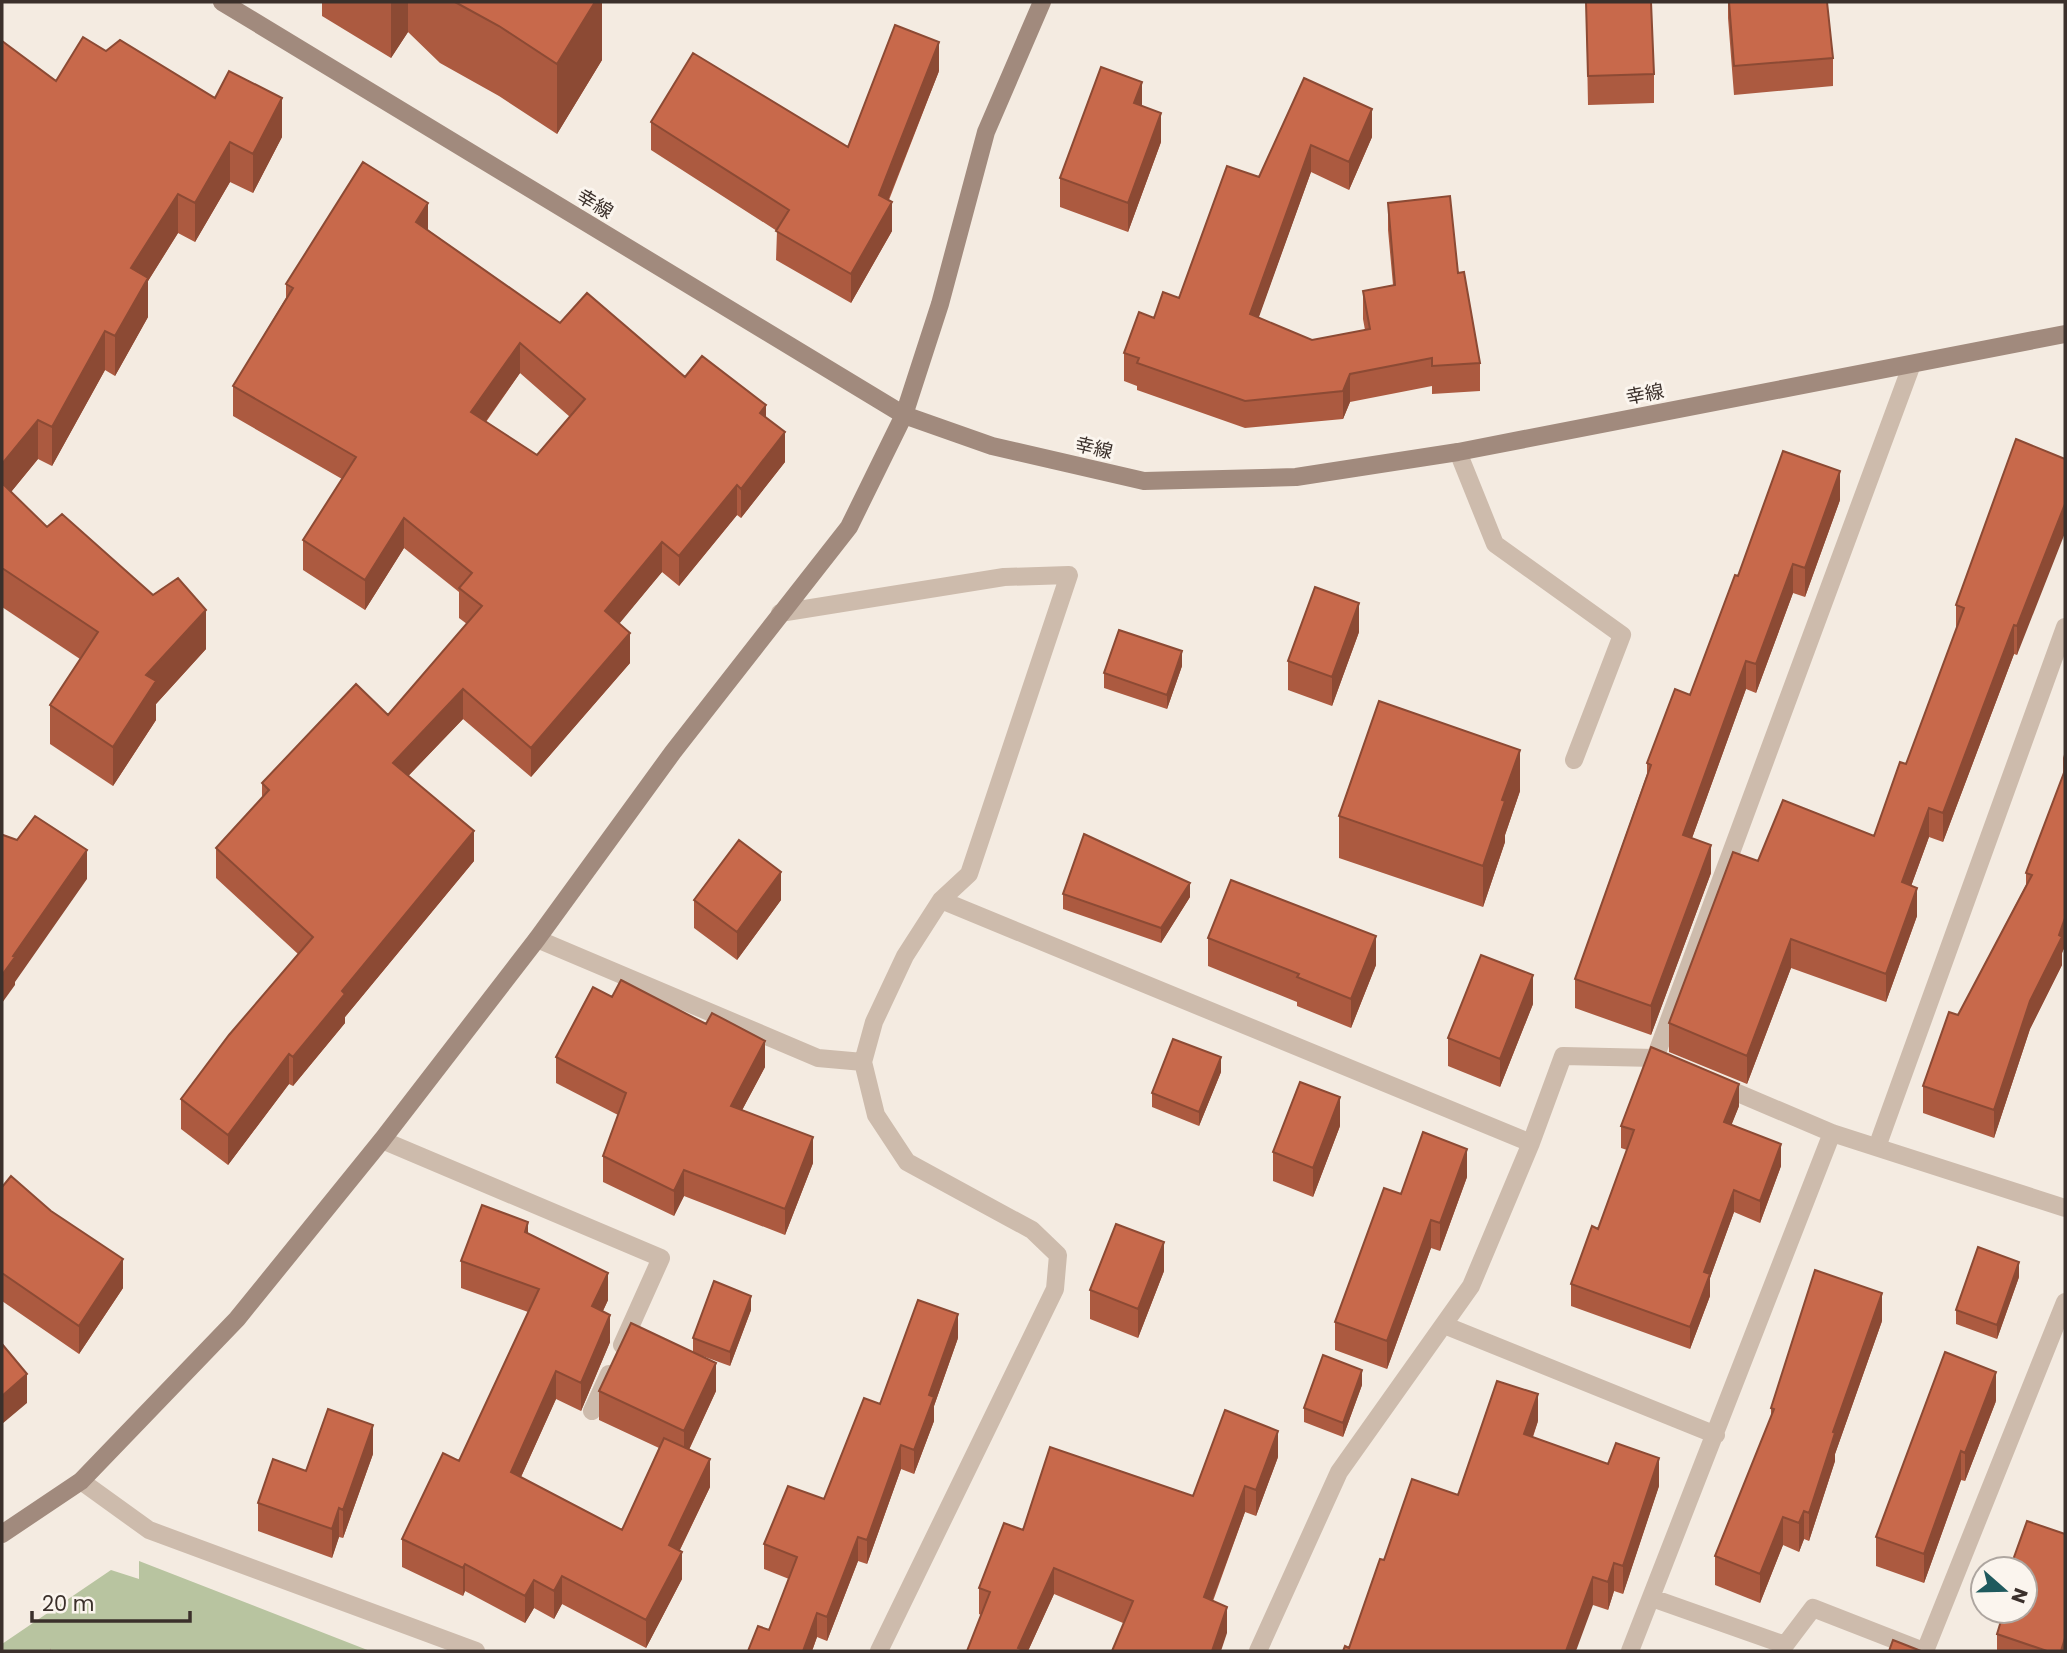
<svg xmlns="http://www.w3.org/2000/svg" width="2067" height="1653" font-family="Poppins,'Noto Sans JP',sans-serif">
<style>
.green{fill:#b8c4a0}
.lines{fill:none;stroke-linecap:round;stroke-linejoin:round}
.path{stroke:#b9a596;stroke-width:4.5;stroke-dasharray:3.5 3.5;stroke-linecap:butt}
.lane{stroke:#cdbbac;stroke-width:18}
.street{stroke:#cdbbac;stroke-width:18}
.secondary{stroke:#a18a7d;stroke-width:18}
.wall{fill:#ac5a40;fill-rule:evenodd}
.shaded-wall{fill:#8c4a34}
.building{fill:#c8694b;stroke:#8c4a34;stroke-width:2;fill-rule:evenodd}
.labels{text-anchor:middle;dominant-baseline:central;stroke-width:6;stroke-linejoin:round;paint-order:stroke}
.street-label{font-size:19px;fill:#3b302b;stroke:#fbf5ee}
</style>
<rect width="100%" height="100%" fill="#f4ebe1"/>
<path class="green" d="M139,1561L370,1651H2V1644L111,1570L139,1579Z"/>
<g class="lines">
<path class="path" d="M50,1651H51"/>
<path class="lane" d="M1458,452L1495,544L1622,635L1574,760"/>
<path class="street" d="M780,613L1004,577L1069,575L969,874L941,900L905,956L874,1022L863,1062L876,1115L907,1162L1032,1230L1058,1255L1055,1289L879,1651
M941,900L1531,1143L1563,1056L1655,1058L1668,1063
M537,939L818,1058L863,1062
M1655,1058L1912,364
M1719,1085L1832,1133L2065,1208
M382,1140L661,1258L622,1345
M1877,1147L2065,627
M1444,1325L1716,1435
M592,1411L609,1374
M81,1481L149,1530L476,1651
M1652,1598L1785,1645L1813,1608L1923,1651
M1258,1651L1339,1472L1471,1286L1531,1143
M1630,1651L1832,1133
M1925,1651L2065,1302"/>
<path class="secondary" d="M222,2L904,415L992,446L1144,481L1296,477L1458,452L2065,334
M2,1534L81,1481L237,1319L382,1140L537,939L673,752L849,527L904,415L940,304L986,132L1042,2"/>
</g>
<path class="wall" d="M322,2H602V60L557,134L499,96L440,63L408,32L391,58L322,16Z
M1586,2L1654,74V103L1588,105Z
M1728,2H1827L1833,58V86L1734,95L1728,18Z
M2,41L56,81L106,51L215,98L282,137L253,193L230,182L195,242L178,233L148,281V317L115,376L105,370L52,466L38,459L11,492L47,527L206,649L156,704V720L113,786L50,744V705L80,659L2,607Z
M939,71L889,200L892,231L851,303L776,260L777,231L651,150V122L848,147Z
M1304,78L1372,137L1349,190L1311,172L1258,318L1312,340L1365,330L1363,319V291L1393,285L1388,230V203L1458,273L1480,363V391L1432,394V386L1350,402L1343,419L1245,428L1137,390V386L1124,381V353L1154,318L1179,298L1259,177Z
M1161,142L1128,232L1060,207V178Z
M428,230L560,323L685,377L766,417L785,462L741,518L737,515L679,586L662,572L619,623L630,663L531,777L463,719L408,776L474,861L345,1017V1023L293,1086L289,1084L228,1165L181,1129V1099L298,954L216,878V848L262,798V783L388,715L467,624L459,618V592L404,548L365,610L303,570V540L342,479L233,416V386L286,298V284ZM520,373L570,417L537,455L486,422Z
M2065,459L2017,655L2014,654L1943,842L1929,837L1911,886L1917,916L1886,1002L1791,968L1747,1084L1669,1052V1023L1758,861L1874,836L1906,764L1956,631V605Z
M1840,500L1805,597L1793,593L1756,693L1746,689L1692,838L1711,873L1651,1035L1575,1008V979L1647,774V763L1690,695L1738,576Z
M1359,632L1332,706L1288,690V661Z
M1182,666L1167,709L1104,688V673Z
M2065,751V946L2062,953V965L2030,1029L1994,1138L1923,1113V1086L1958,1015L2026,885V873L2063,777V758Z
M1520,791L1505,835V842L1483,907L1339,858V816Z
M1063,894L1190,897L1161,943L1063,909Z
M694,900H781L737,960L694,928Z
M1208,938L1376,965L1351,1028L1297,1006V1002L1208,966Z
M612,997L765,1067L742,1110L813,1163L785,1235L684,1196L674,1216L603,1182V1156L618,1115L556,1083V1057Z
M1533,1004L1500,1087L1448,1066V1038Z
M1221,1072L1199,1126L1152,1107V1093Z
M1739,1106L1731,1125L1781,1166L1760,1223L1734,1212L1710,1278V1296L1690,1349L1571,1306V1284L1598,1229L1627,1150L1621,1148V1126Z
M1340,1126L1313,1197L1273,1181V1152Z
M1467,1177L1440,1251L1431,1248L1387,1369L1335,1350V1322L1401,1194Z
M2,1187L51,1211L123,1288L79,1354L2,1301Z
M528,1234L608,1300L603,1311L610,1342L581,1411L556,1399L521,1477L622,1530L659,1448L599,1420V1391L693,1352V1338L751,1310L730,1366L694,1353L716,1391L689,1450L710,1487L680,1550L682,1579L646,1648L562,1604L554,1619L534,1608L525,1623L465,1591L463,1596L402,1567V1539L459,1461L528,1312L461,1288V1261Z
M1164,1271L1138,1338L1090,1319V1290Z
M2019,1277L1997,1339L1956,1324V1310Z
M1882,1321L1835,1454V1461L1809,1541L1804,1539L1799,1552L1783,1545L1760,1603L1715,1585V1556L1771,1418V1408Z
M958,1338L934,1406V1421L914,1474L901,1469L867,1564L858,1561L827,1641L817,1637L812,1651H748L769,1630L789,1579L764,1569V1544L824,1499L880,1404Z
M1362,1385L1343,1437L1304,1422V1408Z
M1996,1401L1965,1481L1961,1480L1924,1583L1876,1566V1537Z
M1538,1421L1533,1437L1659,1486L1623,1594L1614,1591L1608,1610L1593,1605L1349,1648L1384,1560L1458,1495Z
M373,1454L343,1538L339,1537L332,1558L258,1531V1503L306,1471Z
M1278,1457L1256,1516L1245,1512L1213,1601L1227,1633L1123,1623L1054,1594L1028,1651H967L981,1615L979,1614V1588L1023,1530L1193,1496Z
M2065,1534V1651H1997V1634L2025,1569H2013V1560Z"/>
<path class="shaded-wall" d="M391,2H408V32L391,58Z
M595,2H602V60L557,134V64Z
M939,42V71L879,223V195Z
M1142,82V111L1134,103Z
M282,98V137L253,193V154Z
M1372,109V137L1349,190V162Z
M1161,113V142L1128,232V203Z
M230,142V182L195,242V203Z
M1311,145V172L1250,342V314Z
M178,194V233L148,281V317L115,376V336L131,268Z
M892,202V231L851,303V274Z
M428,203V233L416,222Z
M105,331V370L52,466V427Z
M520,343V373L471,442V412Z
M1350,374V402L1343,419V391Z
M766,405V434L760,413Z
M38,420V459L2,503V464Z
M785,432V462L741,518V489Z
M1840,471V500L1805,597V568Z
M737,485V515L679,586V556Z
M2065,504V533L2017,655V626Z
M404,518V548L365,610V580Z
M662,542V572L605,641V611Z
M1793,564V593L1756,693V664Z
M1359,603V632L1332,706V677Z
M206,610V649L156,704V720L113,786V747L146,675Z
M2014,625V654L1943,842V813Z
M630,633V663L531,777V748Z
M1182,651V666L1167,709V695Z
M1746,661V689L1683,863V835Z
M463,689V719L393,792V763Z
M1520,750V791L1505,835V842L1483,907V866L1502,800Z
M1929,808V837L1902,911V882Z
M474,831V861L345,1017V1023L293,1086V1057L342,991Z
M1711,845V873L1651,1035V1006Z
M87,850V879L15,982V985L2,1003V975L13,956Z
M781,872V900L737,960V932Z
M1190,883V897L1161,943V928Z
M1917,888V916L1886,1002V974Z
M2065,918V946L2062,953V965L2030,1029L1994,1138V1110L2030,1001Z
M1376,936V965L1351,1028V999Z
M1791,939V968L1747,1084V1056Z
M1533,975V1004L1500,1087V1059Z
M765,1041V1067L731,1131V1106Z
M289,1054V1084L228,1165V1135Z
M1221,1057V1072L1199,1126V1112Z
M1739,1084V1106L1724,1144V1122Z
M1340,1097V1126L1313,1197V1168Z
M813,1137V1163L785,1235V1209Z
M1781,1144V1166L1760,1223V1201Z
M1467,1149V1177L1440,1251V1223Z
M684,1170V1196L674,1216V1191Z
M1734,1190V1212L1710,1278V1296L1690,1349V1327L1704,1272Z
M1431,1220V1248L1387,1369V1341Z
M528,1222V1250L525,1232Z
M1164,1242V1271L1138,1338V1309Z
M123,1259V1288L79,1354V1326Z
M2019,1262V1277L1997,1339V1325Z
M608,1273V1300L592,1334V1306Z
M1882,1293V1321L1835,1454V1461L1809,1541V1513L1833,1432Z
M751,1296V1310L730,1366V1352Z
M958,1314V1338L934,1406V1421L914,1474V1450L929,1395Z
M610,1315V1342L581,1411V1383Z
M716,1363V1391L684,1460V1431Z
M1362,1370V1385L1343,1437V1423Z
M556,1371V1399L511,1499V1472Z
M1996,1372V1401L1965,1481V1453Z
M27,1374V1403L2,1424V1396Z
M1538,1394V1421L1524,1461V1434Z
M373,1425V1454L343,1538V1510Z
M1278,1431V1457L1256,1516V1490Z
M901,1445V1469L867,1564V1540Z
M1961,1451V1480L1924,1583V1554Z
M1659,1458V1486L1623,1594V1566Z
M710,1459V1487L669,1572V1545Z
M1245,1486V1512L1204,1623V1597Z
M339,1508V1537L332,1558V1529Z
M1804,1511V1539L1799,1552V1523Z
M1783,1517V1545L1760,1603V1574Z
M858,1537V1561L827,1641V1617Z
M682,1552V1579L646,1648V1620Z
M1614,1563V1591L1608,1610V1582Z
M465,1564V1591L463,1596V1568Z
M1054,1568V1594L1028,1651H1018V1648Z
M562,1576V1604L554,1619V1591Z
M1593,1577V1605L1576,1651H1566Z
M534,1580V1608L525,1623V1596Z
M1227,1607V1633L1221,1651H1212Z
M817,1613V1637L812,1651H803Z
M2065,1638V1651H2061Z"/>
<path class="building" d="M455,2H595L557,64L499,26Z
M1586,2H1651L1654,74L1588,76Z
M1729,2H1827L1833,58L1734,66Z
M895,25L939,42L879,195L892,202L851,274L776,231L789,210L651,122L693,53L848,147Z
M83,37L106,51L120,40L215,98L229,71L282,98L253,154L230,142L195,203L178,194L131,268L148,278L115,336L105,331L52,427L38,420L2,464V41L56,81Z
M1101,67L1142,82L1134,103L1161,113L1128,203L1060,178Z
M1304,78L1372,109L1349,162L1311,145L1250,314L1312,340L1370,329L1363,291L1395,285L1388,203L1450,196L1458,273L1464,272L1480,363L1432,366V358L1350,374L1343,391L1245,401L1137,363L1139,358L1124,353L1139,312L1154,318L1163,292L1179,298L1227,166L1259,177Z
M363,162L428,203L416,222L560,323L587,293L685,377L702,356L766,405L760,413L785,432L741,489L737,485L679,556L662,542L605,611L630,633L531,748L463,689L393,763L474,831L342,991L345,994L293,1057L289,1054L228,1135L181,1099L229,1035L313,937L216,848L269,790L262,783L356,684L388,715L482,606L459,588L472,573L404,518L365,580L303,540L356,457L233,386L293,288L286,284ZM520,343L585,399L537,455L471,412Z
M2016,439L2065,459V504L2017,626L2014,625L1943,813L1929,808L1902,882L1917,888L1886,974L1791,939L1747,1056L1669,1023L1733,852L1758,861L1783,800L1874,836L1900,762L1906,764L1964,608L1956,605Z
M1783,451L1840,471L1805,568L1793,564L1756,664L1746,661L1683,835L1711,845L1651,1006L1575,979L1651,765L1647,763L1675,689L1690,695L1735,575L1738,576Z
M2,483L47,527L62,514L153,595L178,578L206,610L146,675L156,681L113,747L50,705L98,632L2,568Z
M1315,587L1359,603L1332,677L1288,661Z
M1119,630L1182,651L1167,695L1104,673Z
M1379,701L1520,750L1502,800L1505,801L1483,866L1339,816Z
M2065,770V918L2059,935L2062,937L2030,1001L1994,1110L1923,1086L1949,1012L1958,1015L2032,875L2026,873Z
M35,816L87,850L13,956L15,957L2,975V836L3,835L17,840Z
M1084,834L1190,883L1161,928L1063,894Z
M739,840L781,872L737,932L694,900Z
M1231,880L1376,936L1351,999L1297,977L1299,974L1208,938Z
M1481,955L1533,975L1500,1059L1448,1038Z
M621,980L706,1024L712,1013L765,1041L731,1106L813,1137L785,1209L684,1170L674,1191L603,1156L626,1093L556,1057L593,987L612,997Z
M1173,1039L1221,1057L1199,1112L1152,1093Z
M1651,1047L1739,1084L1724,1122L1781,1144L1760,1201L1734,1190L1704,1272L1710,1274L1690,1327L1571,1284L1592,1226L1598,1229L1634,1130L1621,1126Z
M1300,1082L1340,1097L1313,1168L1273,1152Z
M1423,1132L1467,1149L1440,1223L1431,1220L1387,1341L1335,1322L1384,1188L1401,1194Z
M11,1176L51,1211L123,1259L79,1326L2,1273V1187Z
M482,1205L528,1222L525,1232L608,1273L592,1306L610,1315L581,1383L556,1371L511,1472L622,1530L664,1438L710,1459L669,1545L682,1552L646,1620L562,1576L554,1591L534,1580L525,1596L465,1564L463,1568L402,1539L443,1453L459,1461L539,1289L461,1261Z
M1116,1224L1164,1242L1138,1309L1090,1290Z
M1978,1247L2019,1262L1997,1325L1956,1310Z
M1815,1270L1882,1293L1833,1432L1835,1433L1809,1513L1804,1511L1799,1523L1783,1517L1760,1574L1715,1556L1774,1409L1771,1408Z
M714,1281L751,1296L730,1352L693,1338Z
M918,1300L958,1314L929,1395L934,1397L914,1450L901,1445L867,1540L858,1537L827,1617L817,1613L803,1651H748L758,1626L769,1630L797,1557L764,1544L788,1486L824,1499L864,1398L880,1404Z
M631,1323L716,1363L684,1431L599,1391Z
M2,1344L27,1374L2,1396Z
M1945,1352L1996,1372L1965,1453L1961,1451L1924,1554L1876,1537Z
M1323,1355L1362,1370L1343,1423L1304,1408Z
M1497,1381L1538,1394L1524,1434L1608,1464L1616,1443L1659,1458L1623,1566L1614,1563L1608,1582L1593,1577L1566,1651H1343L1345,1646L1349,1648L1380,1559L1384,1560L1412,1479L1458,1495Z
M328,1409L373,1425L343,1510L339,1508L332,1529L258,1503L273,1459L306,1471Z
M1225,1410L1278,1431L1256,1490L1245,1486L1204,1597L1227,1607L1212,1651H1112L1133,1601L1054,1568L1018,1648L1026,1651H967L990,1592L979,1588L1004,1523L1023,1530L1050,1447L1193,1496Z
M2027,1521L2065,1534V1638L2061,1651H2047L1997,1634L2004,1611H2025V1569H2018L2020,1563L2013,1560Z
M1893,1640L1921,1651H1889Z"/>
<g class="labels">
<g class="street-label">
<text transform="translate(595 204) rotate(31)">幸線</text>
<text transform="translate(1645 394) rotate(-11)">幸線</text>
<text transform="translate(1094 448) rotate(13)">幸線</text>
</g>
</g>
<rect width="2067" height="1653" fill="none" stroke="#3b302b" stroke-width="7"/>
<g transform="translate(2004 1590) rotate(110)"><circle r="33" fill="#fbf5ee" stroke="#aea6a0" stroke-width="2"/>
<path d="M0-5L12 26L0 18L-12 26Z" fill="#1f5a5e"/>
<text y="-10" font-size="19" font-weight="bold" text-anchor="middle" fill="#3b302b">N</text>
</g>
<path d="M32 1611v10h158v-10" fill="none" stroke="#3b302b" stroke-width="3.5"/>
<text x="42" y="1611" font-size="21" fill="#3b302b" stroke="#fbf5ee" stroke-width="5" paint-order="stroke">20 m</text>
</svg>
